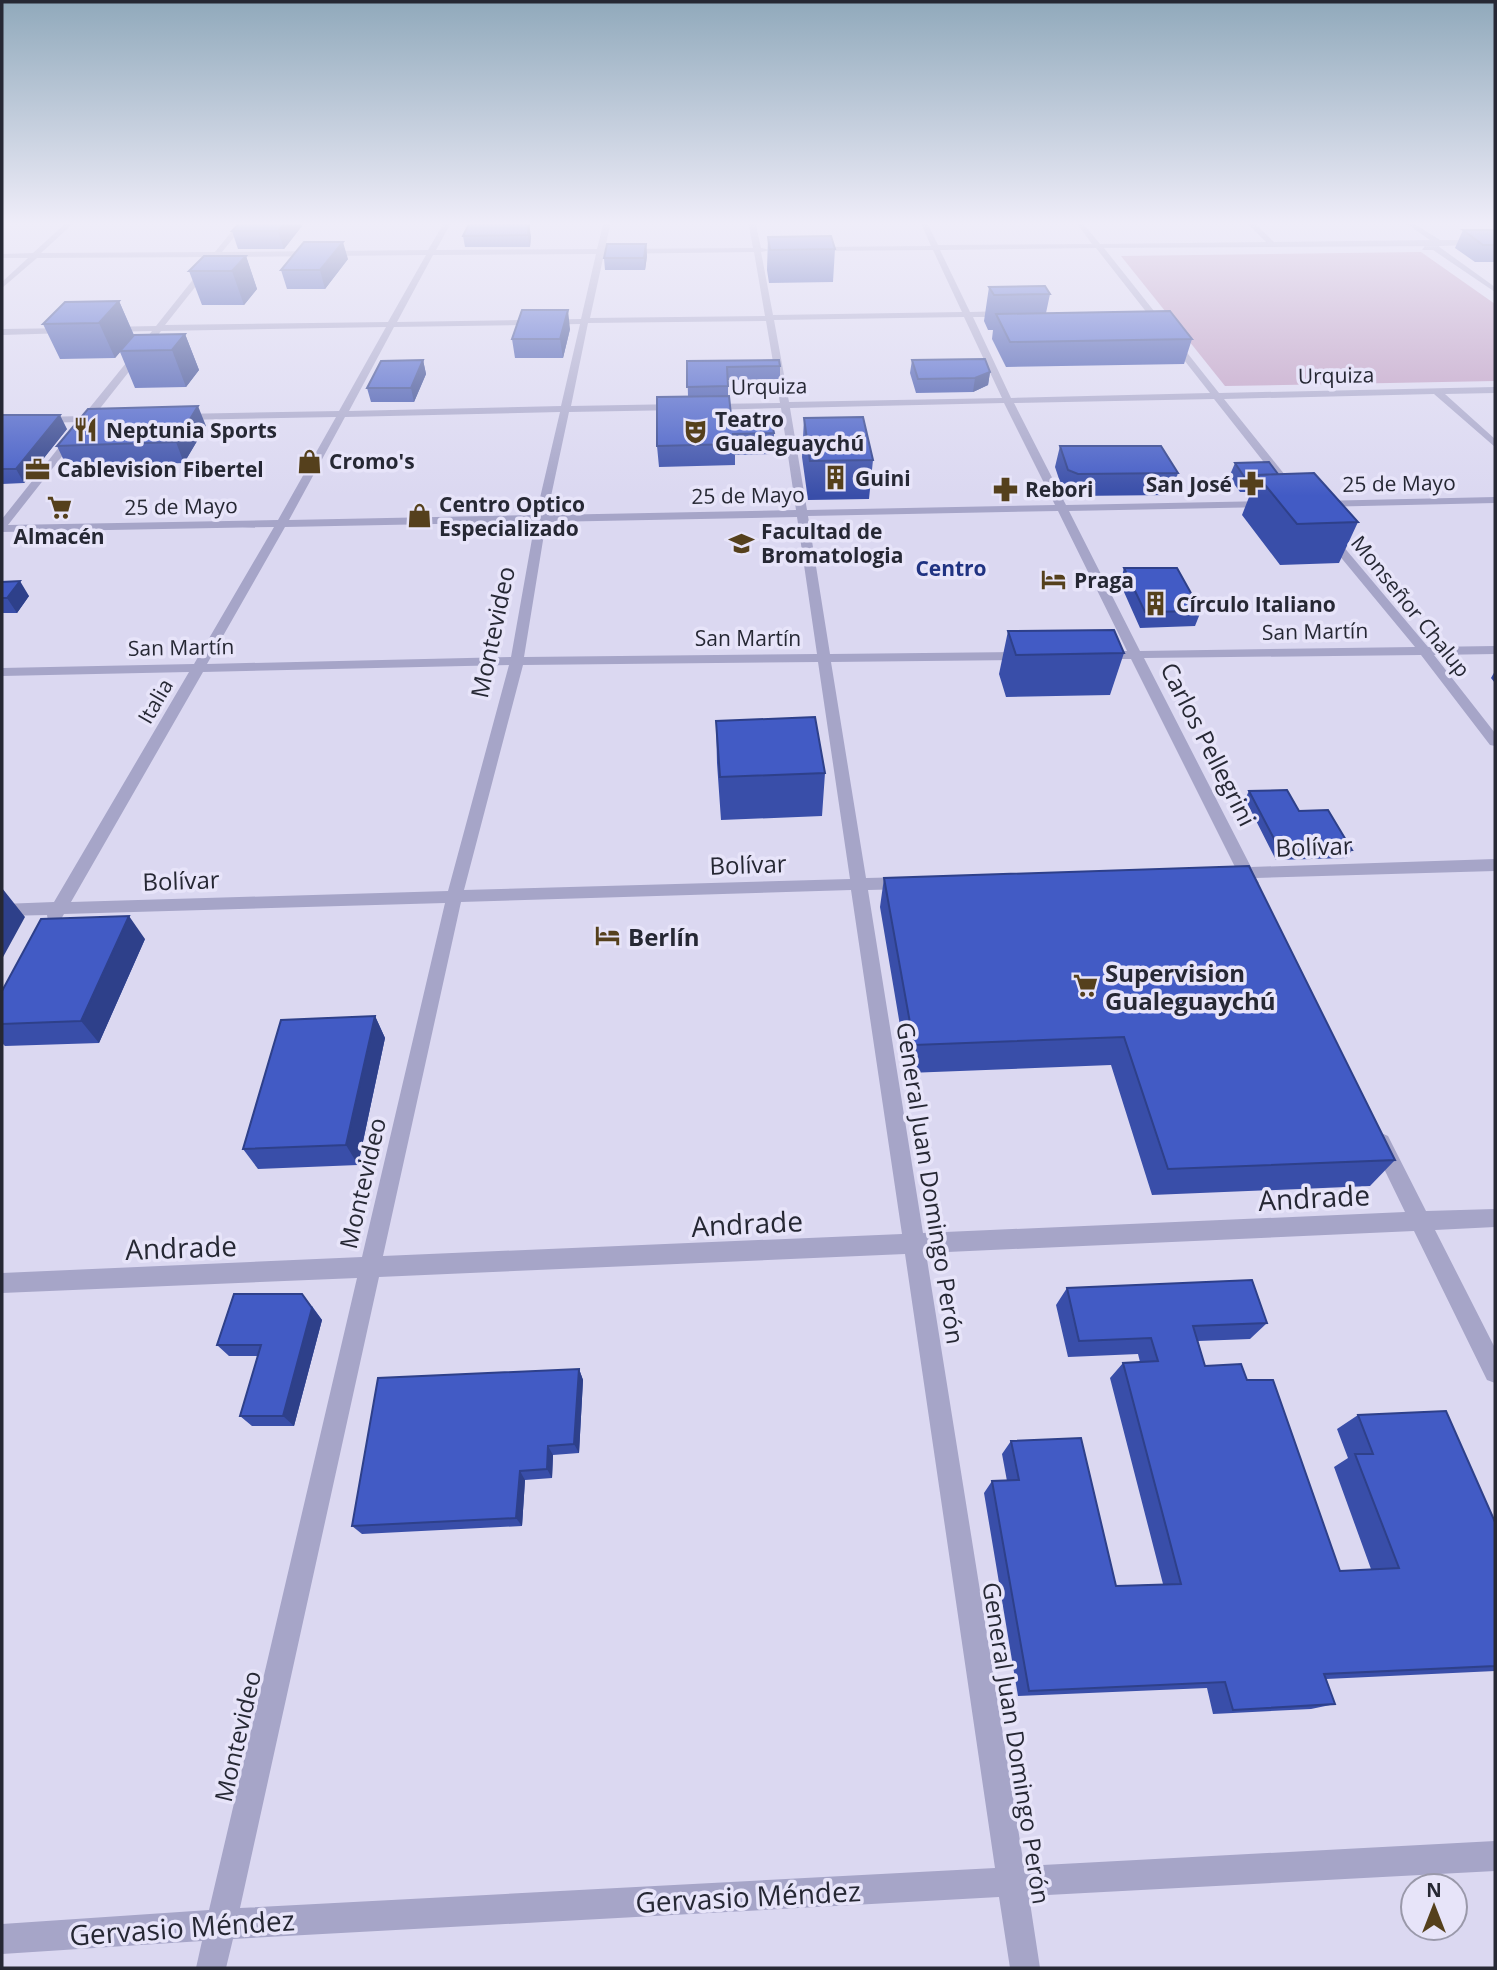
<svg xmlns="http://www.w3.org/2000/svg" width="1497" height="1970" font-family="'Open Sans',sans-serif">
<style>
.green{fill:#bc99bf}
.lines{fill:none;stroke-linecap:round;stroke-linejoin:round}
.minor{fill:#a6a5c8;fill-rule:evenodd}
.wall{fill:#394ea9}
.shaded-wall{fill:#2e408a}
.building{fill:#425bc5;stroke:#2e408a;stroke-width:2}
.labels{text-anchor:middle;dominant-baseline:central;stroke-width:7;stroke-linejoin:round;paint-order:stroke}
.far-street-label{font-size:21px;fill:#262834;stroke:#e7e4f9}
.far-poi-label{font-size:21px;font-weight:bold;fill:#262834;stroke:#e7e4f9;text-anchor:start}
.far-neighbourhood-label{font-size:21px;font-weight:bold;fill:#203382;stroke:#e7e4f9}
.street-label{font-size:24px;fill:#262834;stroke:#e7e4f9}
.poi-label{font-size:24px;font-weight:bold;fill:#262834;stroke:#e7e4f9;text-anchor:start}
.near-street-label{font-size:28px;fill:#262834;stroke:#e7e4f9}
</style>
<rect width="100%" height="100%" fill="#dbd8f1"/>
<path class="green" d="M1421,252L1495,304V381L1225,386L1121,256Z"/>
<g class="lines">
<path class="minor" d="M68,221H76L41,253L215,252L240,221H247L222,252L428,250L445,221H452L436,250L597,249L604,221H611L605,249L753,248L748,221H755L761,248L771,250L761,252L773,315L962,312L933,250L813,251L809,249L813,247L931,246L920,221H926L938,245L1092,244L1075,221H1081L1100,244L1266,242L1245,221H1252L1274,242L1430,240L1403,221H1410L1440,240H1495V244L1440,246L1104,248L1219,393L1495,387V393L1445,394L1495,439V447L1434,394L1224,399L1297,490L1298,492L1293,495L1289,494L1214,399L1014,403L1066,505L1269,501L1274,504L1269,507L1069,511L1140,651L1415,647L1324,537V533H1332L1428,647L1495,646V654L1434,655L1495,733V746L1490,745L1421,655L1144,658L1251,867L1495,859V871L1256,878L1259,883L1251,889L1245,887L1241,878L1223,877L1221,873L1223,869L1235,867L1131,659H1101L1095,655L1101,651H1127L1058,511L808,516L830,654L1024,652L1031,656L1024,660L831,662L866,878L908,877L916,883L908,889L868,890L923,1233L1405,1212L1371,1142L1374,1136L1381,1133L1388,1136L1426,1211L1495,1209V1227L1435,1230L1495,1348V1383L1487,1380L1414,1231L926,1253L1024,1866L1495,1841V1871L1029,1896L1040,1968H1010L999,1897L233,1939L226,1968H196L202,1941L2,1954V1924L209,1910L357,1278L2,1293V1273L362,1257L445,903L64,914L60,921H48L47,915L2,916V904L54,902L189,672L2,676V668L194,664L274,527L2,532V519L79,422L2,424V418L83,416L152,331L107,332L104,327L156,326L211,257L37,258L2,288V282L28,258H2V254L33,253ZM1096,248L1210,393L1011,398L973,317H1006L1010,314L1006,311L970,312L940,250ZM754,252L765,316L590,318L604,254ZM596,254L581,319L397,322L433,255ZM426,255L388,322L165,325L219,257ZM964,317L1002,398L789,402L774,320ZM766,321L780,403L708,404L703,407L708,410L781,408L796,510L547,515L569,412L680,410L685,407L680,404L571,406L588,323ZM580,324L561,406L349,411L394,327ZM386,327L339,411L180,414L175,417L180,420L336,417L278,520L8,525L89,422L106,421V417L94,416L161,331ZM1004,403L1055,505L807,510L790,408ZM560,412L536,515L289,520L345,417ZM797,517L817,654L524,657L546,522ZM535,522L511,657L207,664L285,527ZM818,662L850,879L464,890L523,665ZM509,665L448,891L71,902L203,672ZM851,890L902,1234L383,1256L461,902ZM905,1254L995,1868L240,1908L379,1277Z
M1425,246H1438L1495,287V292L1433,250H1422Z
M71,328L68,333L2,335V329Z
M1495,497V503L1318,507L1313,504L1318,501Z"/>
</g>
<path class="wall" d="M469,224L531,236L530,247H465L463,236Z
M302,226L284,249H238L232,231Z
M1463,230H1495V262H1475L1455,248Z
M768,237L835,249L833,282L769,283L767,270Z
M646,244L647,256L645,270H605L604,258Z
M246,256L257,289L244,305H202L189,271Z
M348,259L325,289H287L281,270Z
M989,287L1050,294L1046,313L1192,339L1184,364L1006,367L992,339L993,330H988L984,321Z
M119,301L134,335L185,334L199,370L186,387L135,388L120,352L115,358L60,359L43,324Z
M570,329L563,358H515L512,339Z
M423,360L426,374L414,402H371L367,388Z
M912,360L990,372L988,385L973,392L916,393L910,373Z
M687,361L780,366V379L728,380V396L732,424L774,433V454L735,455V465L659,467L657,446L688,396Z
M2,415L67,429L24,483L2,484Z
M804,418L873,460L869,499L808,500L802,457Z
M206,426L184,463L67,467L57,446Z
M1060,446L1178,473L1171,495L1073,496L1063,491L1055,467Z
M1235,463L1278,474L1358,522L1339,563L1280,565L1242,515L1251,492H1240L1229,477Z
M1124,568L1201,611L1195,626L1140,628L1120,583Z
M2,582L29,596L17,613H2Z
M1008,631L1124,653L1110,695L1006,697L999,674Z
M1495,671V683L1491,678Z
M716,721L825,773L822,816L721,820L717,763Z
M1249,791L1299,811L1352,850L1347,858L1276,860L1245,799Z
M884,878L1395,1160L1370,1186L1152,1195L1111,1065L908,1073L880,907Z
M145,939L99,1043L5,1046L2,1043V991Z
M375,1016L385,1038L358,1165L258,1169L243,1149Z
M1067,1288L1267,1323L1250,1339L1198,1341L1205,1366L1247,1380L1340,1571L1371,1569L1334,1467L1348,1458L1337,1429L1358,1415L1495,1522V1671L1326,1679L1335,1704L1311,1709L1213,1714L1207,1688L1018,1696L984,1493L992,1481H1007L1002,1454L1011,1441L1116,1586L1163,1584L1110,1378L1123,1363L1140,1362L1138,1354L1068,1357L1056,1305Z
M312,1306L322,1320L294,1426H252L240,1416L258,1356H229L217,1345Z
M579,1369L583,1380L579,1453L553,1455L552,1478L525,1480L522,1526L362,1534L352,1526Z"/>
<path class="shaded-wall" d="M288,221H300L302,226L284,249L278,231Z
M529,224L531,236L530,247L528,235Z
M343,242L348,259L325,289L320,270Z
M646,244L647,256L645,270L644,258Z
M246,256L257,289L244,305L232,271Z
M119,301L134,336L115,358L99,323Z
M568,310L570,329L563,358L560,339Z
M185,334L199,370L186,387L172,350Z
M423,360L426,374L414,402L411,388Z
M990,372L988,385L973,392L975,378Z
M198,406L206,426L184,463L176,442Z
M60,415L67,429L24,483L16,469Z
M20,581L29,596L17,613L7,598Z
M2,888L25,917L2,959Z
M129,916L145,939L99,1043L81,1021Z
M375,1016L385,1038L358,1165L346,1145Z
M302,1294L322,1320L294,1426L283,1416Z
M579,1369L583,1380L579,1453L574,1444Z
M548,1446L553,1455L552,1478L547,1469Z
M520,1471L525,1480L522,1526L516,1518Z"/>
<path class="building" d="M242,221H288L278,231H232Z
M469,224H529L528,235L463,236Z
M1463,230H1495V245H1483Z
M831,236L835,249L770,250L768,237Z
M304,242H343L320,270H281Z
M607,244H646L644,258H604Z
M204,256H246L232,271H189Z
M1045,286L1050,294L994,295L989,287Z
M119,301L99,323L43,324L65,302Z
M522,310H568L560,339H512Z
M1170,311L1192,339L1010,342L996,314Z
M185,334L172,350L120,351L134,335Z
M985,359L990,372L975,378L918,379L912,360Z
M423,360L411,388H367L381,361Z
M779,360L780,366L727,367L728,386L687,387V361Z
M729,396L732,424L772,423L774,433L733,434L735,444L657,446V397Z
M198,406L176,442L57,446L88,409Z
M2,415H60L16,469H2Z
M863,417L873,460L810,461L804,418Z
M1060,446H1161L1178,473L1078,474L1068,470Z
M1269,462L1278,474L1257,475V477L1245,478L1235,463Z
M1314,473L1358,522L1297,524L1257,475Z
M1124,568H1177L1201,611L1145,612Z
M20,581L7,598H2V582Z
M1114,630L1124,653L1016,655L1008,631Z
M815,717L825,773L720,777L716,721Z
M1287,790L1299,811L1328,810L1352,850L1281,852L1249,791Z
M1249,866L1395,1160L1168,1169L1124,1037L914,1045L884,878Z
M129,916L81,1021L2,1024V991L41,919Z
M375,1016L346,1145L243,1149L281,1020Z
M1252,1280L1267,1323L1193,1326L1205,1366L1241,1364L1247,1380H1273L1340,1571L1399,1568L1355,1454H1373L1358,1415L1446,1411L1495,1522V1666L1324,1674L1335,1704L1233,1710L1225,1682L1029,1691L992,1481L1019,1480L1011,1441L1081,1438L1116,1586L1181,1584L1123,1363L1158,1361L1151,1338L1079,1341L1067,1288Z
M234,1294H302L312,1308L283,1416H240L261,1345H217Z
M579,1369L574,1444L548,1446L547,1469L520,1471L516,1518L352,1526L378,1378Z"/>
<linearGradient id="sky" x2="0" y2="1"><stop stop-color="#90a9bb"/><stop offset="0.45" stop-color="#efedf9"/><stop offset="1" stop-color="#efedf9" stop-opacity="0"/></linearGradient>
<rect width="1497" height="496" fill="url(#sky)"/>
<defs>
<symbol id="restaurant-bare" viewBox="-9 -9 18 18"><path d="M-5-6h1v4h1v-4h1v4h1v-4h1v5L-1.5 .5V6h-2V.5L-5-1ZM5-6V6H3V1.5H1.5Q1.5-4 5-6Z" fill="#55401c" stroke="#e7e4f9" stroke-width="2.5" paint-order="stroke"/></symbol>
<symbol id="theatre-bare" viewBox="-9 -9 18 18"><path d="M-5-5.5Q0-4 5-5.5V0Q5 5 0 6Q-5 5-5 0ZM-3.3-2.5H-1v1.5H-3.3ZM1-2.5H3.3v1.5H1ZM-2.8 1Q0 5.5 2.8 1Z" fill="#55401c" stroke="#e7e4f9" stroke-width="2.5" paint-order="stroke"/></symbol>
<symbol id="shop-bare" viewBox="-9 -9 18 18"><path d="M-5-2.5h2.3a2.7 3.5 0 0 1 5.4 0H5L5.5 6h-11ZM-1.5-2.5h3a1.5 2.3 0 0 0-3 0Z" fill="#55401c" stroke="#e7e4f9" stroke-width="2.5" paint-order="stroke"/></symbol>
<symbol id="office-bare" viewBox="-9 -9 18 18"><path d="M-6-3h4V-5.5h4V-3h4V5H-6ZM-1-4.5V-3h2v-1.5ZM-6 0V1H6V0Z" fill="#55401c" stroke="#e7e4f9" stroke-width="2.5" paint-order="stroke"/></symbol>
<symbol id="building-bare" viewBox="-9 -9 18 18"><path d="M-4-6H4V6H1V3H-1V6H-4ZM-2.5-4.3h1.7v1.8h-1.7ZM.8-4.3h1.7v1.8H.8ZM-2.5-1h1.7V.8h-1.7ZM.8-1h1.7V.8H.8Z" fill="#55401c" stroke="#e7e4f9" stroke-width="2.5" paint-order="stroke"/></symbol>
<symbol id="pharmacy-bare" viewBox="-9 -9 18 18"><path d="M-2-6h4v4h4v4h-4v4h-4v-4h-4v-4h4Z" fill="#55401c" stroke="#e7e4f9" stroke-width="2.5" paint-order="stroke"/></symbol>
<symbol id="supermarket-bare" viewBox="-9 -9 18 18"><path d="M-6-5.5h2.5l.6 2H6L4.5 2H-2.5L-4.4-4H-6ZM-1.5 3.2a1.3 1.3 0 1 0 .1 0ZM3 3.2a1.3 1.3 0 1 0 .1 0Z" fill="#55401c" stroke="#e7e4f9" stroke-width="2.5" paint-order="stroke"/></symbol>
<symbol id="university-bare" viewBox="-9 -9 18 18"><path d="M0-5L7-2L0 1L-7-2ZM-4 1L0 2.5L4 1V4Q0 6-4 4Z" fill="#55401c" stroke="#e7e4f9" stroke-width="2.5" paint-order="stroke"/></symbol>
<symbol id="hotel-bare" viewBox="-9 -9 18 18"><path d="M-6-4.5h1.5V1H6V5H4.5V3h-9V5H-6ZM-4 0a1.8 1.8 0 1 1 3.6 0ZM.5 0V-2.5h3Q6-2.5 6 0Z" fill="#55401c" stroke="#e7e4f9" stroke-width="2.5" paint-order="stroke"/></symbol>
</defs>
<g fill-rule="evenodd">
<use href="#restaurant-bare" x="68" y="412" width="35" height="35"/>
<use href="#theatre-bare" x="678" y="414" width="35" height="35"/>
<use href="#shop-bare" x="292" y="444" width="35" height="35"/>
<use href="#office-bare" x="20" y="452" width="35" height="35"/>
<use href="#building-bare" x="818" y="460" width="35" height="35"/>
<use href="#pharmacy-bare" x="1234" y="466" width="35" height="35"/>
<use href="#pharmacy-bare" x="988" y="472" width="35" height="35"/>
<use href="#supermarket-bare" x="42" y="490" width="35" height="35"/>
<use href="#shop-bare" x="402" y="498" width="35" height="35"/>
<use href="#university-bare" x="724" y="526" width="35" height="35"/>
<use href="#hotel-bare" x="1036" y="562" width="35" height="35"/>
<use href="#building-bare" x="1138" y="586" width="35" height="35"/>
<use href="#hotel-bare" x="590" y="918" width="35" height="35"/>
<use href="#supermarket-bare" x="1068" y="968" width="35" height="35"/>
</g>
<g class="labels">
<g class="far-street-label">
<text transform="translate(1336 375) rotate(-1)">Urquiza</text>
<text transform="translate(769 386) rotate(-1)">Urquiza</text>
<text transform="translate(1399 483) rotate(-1)">25 de Mayo</text>
<text transform="translate(748 495) rotate(-1)">25 de Mayo</text>
<text transform="translate(181 506) rotate(-1)">25 de Mayo</text>
<text transform="translate(1411 606) rotate(51)">Monseñor Chalup</text>
<text transform="translate(1315 631) rotate(-1)">San Martín</text>
<text x="748" y="638">San Martín</text>
<text transform="translate(181 647) rotate(-1)">San Martín</text>
<text transform="translate(155 701) rotate(-60)">Italia</text>
</g>
<g class="far-poi-label">
<text x="715" y="419">Teatro<tspan x="715" dy="24">Gualeguaychú</tspan></text>
<text x="106" y="430">Neptunia Sports</text>
<text x="329" y="461">Cromo's</text>
<text x="57" y="469">Cablevision Fibertel</text>
<text x="855" y="478">Guini</text>
<text x="1232" y="484" text-anchor="end">San José</text>
<text x="1025" y="489">Rebori</text>
<text x="439" y="504">Centro Optico<tspan x="439" dy="24">Especializado</tspan></text>
<text x="761" y="531">Facultad de<tspan x="761" dy="24">Bromatologia</tspan></text>
<text x="59" y="536" text-anchor="middle">Almacén</text>
<text x="1074" y="580">Praga</text>
<text x="1176" y="604">Círculo Italiano</text>
</g>
<g class="far-neighbourhood-label">
<text x="951" y="568">Centro</text>
</g>
<g class="street-label">
<text transform="translate(492 632) rotate(-78)">Montevideo</text>
<text transform="translate(1209 744) rotate(63)">Carlos Pellegrini</text>
<text transform="translate(1314 846) rotate(-2)">Bolívar</text>
<text transform="translate(748 864) rotate(-2)">Bolívar</text>
<text transform="translate(181 880) rotate(-2)">Bolívar</text>
<text transform="translate(362 1183) rotate(-77)">Montevideo</text>
<text transform="translate(931 1183) rotate(81)">General Juan Domingo Perón</text>
<text transform="translate(237 1736) rotate(-77)">Montevideo</text>
<text transform="translate(1017 1743) rotate(81)">General Juan Domingo Perón</text>
</g>
<g class="poi-label">
<text x="628" y="936">Berlín</text>
<text x="1105" y="972">Supervision<tspan x="1105" dy="28">Gualeguaychú</tspan></text>
</g>
<g class="near-street-label">
<text transform="translate(1314 1197) rotate(-3)">Andrade</text>
<text transform="translate(747 1223) rotate(-3)">Andrade</text>
<text transform="translate(181 1247) rotate(-2)">Andrade</text>
<text transform="translate(748 1896) rotate(-3)">Gervasio Méndez</text>
<text transform="translate(182 1927) rotate(-4)">Gervasio Méndez</text>
</g>
</g>
<rect width="1497" height="1970" fill="none" stroke="#262834" stroke-width="7"/>
<g transform="translate(1434 1907)"><circle r="33" fill="#e7e4f9" stroke="#9a99aa" stroke-width="2"/>
<path d="M0-5L12 26L0 18L-12 26Z" fill="#55401c"/>
<text y="-10" font-size="19" font-weight="bold" text-anchor="middle" fill="#262834">N</text>
</g>
</svg>
